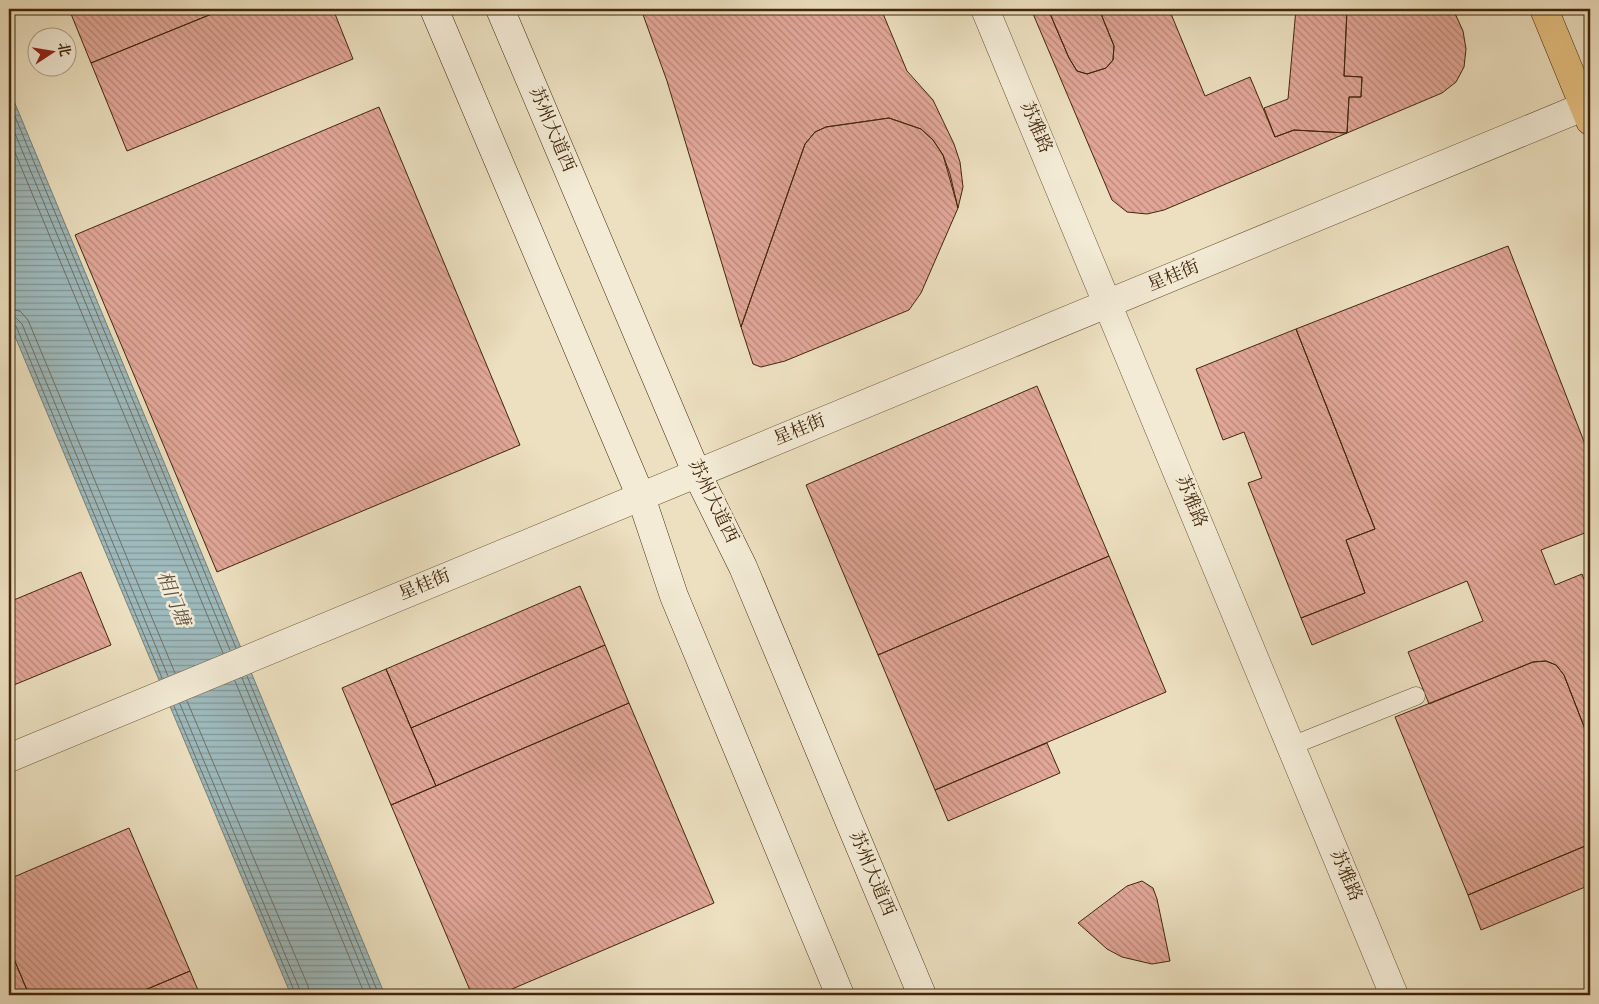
<svg xmlns="http://www.w3.org/2000/svg" width="1599" height="1004" font-family="'Sorts Mill Goudy','Noto Serif SC',serif">
<style>
.water{fill:url(#water-rules);stroke:#7a7f76}
.lines{fill:none;stroke-linecap:round;stroke-linejoin:round}
.shore{stroke:#707064;stroke-width:1}
.building{fill:url(#building-back-hatch);stroke:#43270b}
.service-casing{stroke:#6d5538;stroke-width:19}
.tertiary-casing{stroke:#6d5538;stroke-width:29}
.secondary-casing{stroke:#43270b;stroke-width:29}
.primary-casing{stroke:#43270b;stroke-width:29}
.service{stroke:#f3ebd6;stroke-width:18}
.tertiary{stroke:#f3ebd6;stroke-width:28}
.secondary{stroke:#f3ebd6;stroke-width:28}
.primary{stroke:#e6c080;stroke-width:28}
.labels{text-anchor:middle;dominant-baseline:central;stroke-width:5;stroke-linejoin:round;paint-order:stroke}
.street-label{font-size:18px;fill:#43270b;stroke:#f3ebd6}
.water-label{font-size:19px;font-style:italic;fill:#5a4c38;stroke:#f3ebd6}
</style>
<defs>
<pattern id="water-rules" width="6" height="5" patternUnits="userSpaceOnUse" patternTransform="scale(1.25)"><rect width="6" height="5" fill="#9ebabd"/><path d="M0 2.5h6" fill="none" stroke="#829798"/></pattern>
<pattern id="building-back-hatch" width="6" height="6" patternUnits="userSpaceOnUse" patternTransform="scale(1.25)"><rect width="6" height="6" fill="#e2a798"/><path d="M-1 5l2 2M0 0l6 6M5-1l2 2" fill="none" stroke="#b9887a"/></pattern>
</defs>
<rect width="100%" height="100%" fill="#ece0c0"/>
<filter id="stains"><feTurbulence type="fractalNoise" baseFrequency=".004" numOctaves="4"/><feColorMatrix values="0 0 0 0 .2 0 0 0 0 .09 0 0 0 0 .02 0 0 0 .5 -.17"/></filter>
<radialGradient id="worn" r=".72"><stop offset=".6" stop-color="#630" stop-opacity="0"/><stop offset="1" stop-color="#630" stop-opacity=".3"/></radialGradient>
<path class="water" d="M9,89L385,995H291L9,322Z"/>
<g class="lines">
<path class="shore" d="M9,102L236,648
M9,119L230,650
M9,138L223,653
M9,309L20,311L28,320L175,673
M9,316L16,318L22,324L168,676
M9,323L16,326L162,678
M247,676L379,995
M242,678L373,995
M235,681L365,995
M187,701L308,986L309,995
M180,704L302,995
M174,706L296,995"/>
</g>
<path class="building" d="M69,9H224L91,63Z
M224,9H333L353,59L127,151L91,63Z
M641,9H881L907,71L933,100L954,144L960,162L963,187L958,208L943,155L933,140L921,129L889,118L826,127L815,132L805,144L741,327L667,81Z
M1031,9H1048L1069,58L1077,71L1087,74L1106,68L1113,60L1114,46L1099,9H1169L1205,96L1250,77L1275,137L1294,130L1347,133L1164,210L1147,214L1127,212L1112,200Z
M1048,9H1099L1114,46L1113,60L1106,68L1087,74L1077,71L1069,58Z
M1296,9H1347L1344,76L1362,77L1361,97H1349L1347,133L1294,130L1275,137L1264,108L1288,99Z
M1347,9H1453L1463,31L1466,49L1464,67L1456,82L1442,93L1347,133L1349,97H1361L1362,77L1344,76Z
M379,107L520,445L217,572L75,235Z
M889,118L921,129L933,140L943,155L950,174L958,208L921,293L909,310L785,361L761,367L753,364L741,327L805,144L815,132L826,127Z
M1508,246L1590,457V531L1541,550L1555,585L1582,574L1590,594V742L1564,675L1556,665L1546,661L1533,662L1429,704L1408,652L1483,621L1467,581L1312,645L1301,618L1365,593L1346,540L1375,529L1296,329Z
M1296,329L1375,529L1346,540L1365,593L1301,618L1248,483L1262,478L1244,432L1223,440L1196,369Z
M1037,386L1109,556L878,655L806,485Z
M1109,556L1166,692L935,790L878,655Z
M81,572L111,645L9,687V602Z
M580,586L605,645L411,728L386,669Z
M605,645L629,703L436,786L411,728Z
M1546,661L1556,665L1564,675L1590,742V844L1468,895L1395,717L1533,662Z
M386,669L436,786L391,805L342,688Z
M629,703L714,903L498,995H472L391,805Z
M1047,743L1060,773L948,821L935,790Z
M129,828L190,971L133,995H29L9,947V879Z
M1590,844V885L1481,930L1468,895Z
M1142,881L1153,888L1157,899L1170,961L1152,964L1122,957L1107,949L1078,923L1127,886Z
M9,947L29,995H9Z
M190,971L200,995H133Z"/>
<g class="lines">
<defs>
<path id="service" d="M1291,746L1416,696"/>
<path id="tertiary" d="M985,9L1394,995
M9,758L1590,104"/>
<path id="secondary" d="M434,9L641,497L674,596L840,995
M500,9L697,474L743,567L922,995"/>
<path id="primary" d="M1544,9L1590,121"/>
</defs>
<use href="#service" class="service-casing"/>
<use href="#tertiary" class="tertiary-casing"/>
<use href="#secondary" class="secondary-casing"/>
<use href="#primary" class="primary-casing"/>
<use href="#service" class="service"/>
<use href="#tertiary" class="tertiary"/>
<use href="#secondary" class="secondary"/>
<use href="#primary" class="primary"/>
</g>
<g class="labels">
<g class="street-label">
<text transform="translate(1035 128) rotate(67)">苏雅路</text>
<text transform="translate(551 130) rotate(67)">苏州大道西</text>
<text transform="translate(1174 277) rotate(-22)">星桂街</text>
<text transform="translate(800 431) rotate(-22)">星桂街</text>
<text transform="translate(712 502) rotate(64)">苏州大道西</text>
<text transform="translate(1190 502) rotate(68)">苏雅路</text>
<text transform="translate(425 586) rotate(-22)">星桂街</text>
<text transform="translate(871 874) rotate(67)">苏州大道西</text>
<text transform="translate(1345 876) rotate(67)">苏雅路</text>
</g>
<g class="water-label">
<text transform="translate(172 599) rotate(68)">相门塘</text>
</g>
</g>
<rect width="1599" height="1004" fill="none" stroke="#ece0c0" stroke-width="30"/>
<rect x="10" y="10" width="1579" height="984" fill="none" stroke="#43270b" stroke-width="2.5"/>
<rect x="15" y="15" width="1569" height="974" fill="none" stroke="#43270b"/>
<g transform="translate(52 52) rotate(78)"><circle r="24" fill="#f3ebd6" stroke="#ad9d85"/>
<path d="M0-4L9 19L0 12L-9 19Z" fill="#8f2418"/>
<text y="-8" font-size="14" font-weight="bold" text-anchor="middle" fill="#43270b">北</text>
</g>
<rect width="100%" height="100%" filter="url(#stains)"/>
<rect width="100%" height="100%" fill="url(#worn)"/>
</svg>
